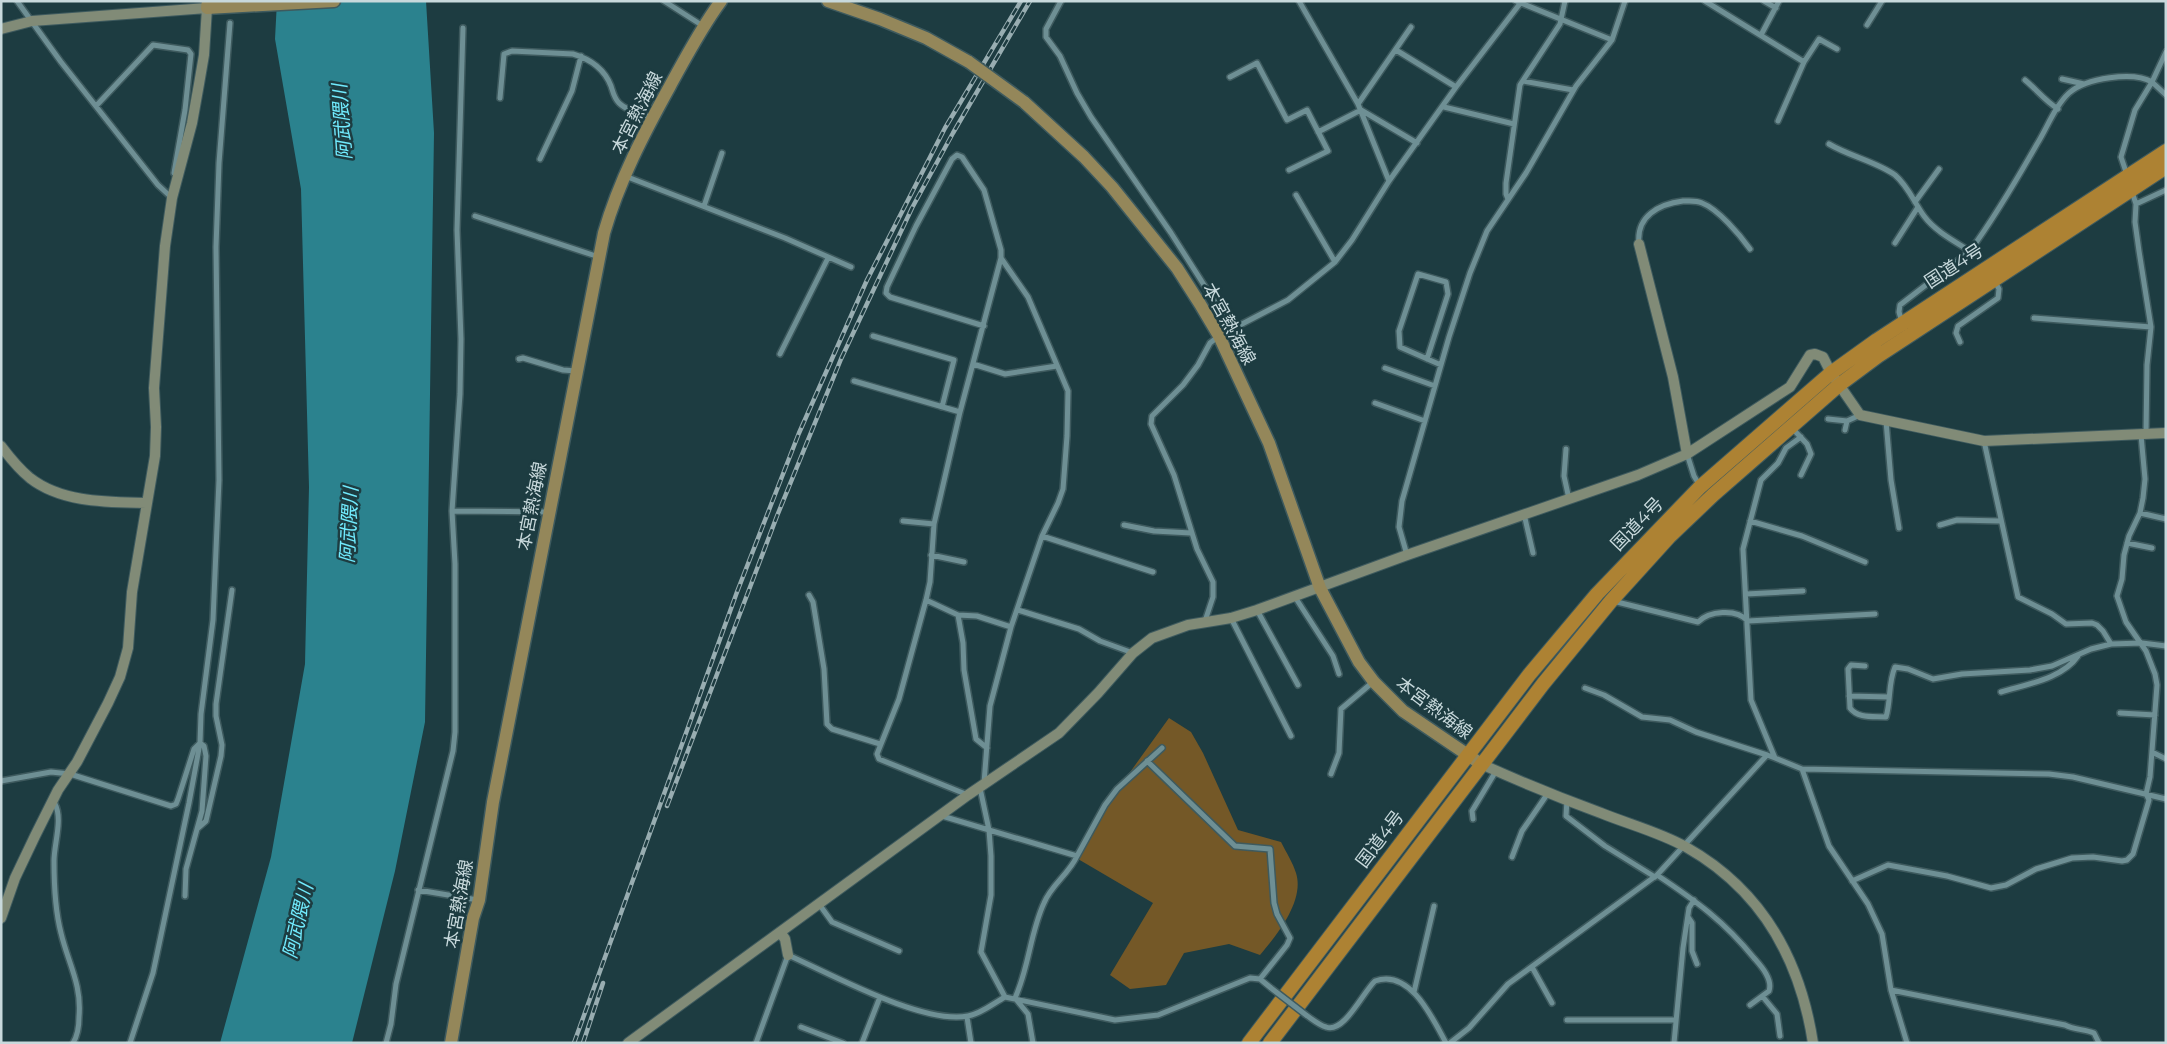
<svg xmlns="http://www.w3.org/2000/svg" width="2167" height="1044" font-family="Montserrat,'Noto Sans JP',sans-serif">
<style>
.green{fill:#745827}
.water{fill:#2b828e}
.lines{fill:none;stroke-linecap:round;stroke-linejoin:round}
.street-casing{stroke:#3e5a5e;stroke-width:8}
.secondary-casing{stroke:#3e5a5e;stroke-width:12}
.primary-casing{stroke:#3e5a5e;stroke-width:15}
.highway-casing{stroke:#3e5a5e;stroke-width:16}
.street{stroke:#6e8f94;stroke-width:5}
.secondary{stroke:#818b77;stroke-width:10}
.primary{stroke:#94875a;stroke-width:12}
.highway{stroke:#ad8233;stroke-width:14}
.rail-casing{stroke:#98adb1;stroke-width:4.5}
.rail{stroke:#1d3c41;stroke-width:2.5;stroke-dasharray:8;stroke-linecap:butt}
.street-bridge-casing{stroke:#3e5a5e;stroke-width:8;stroke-linecap:butt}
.primary-bridge-casing{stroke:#3e5a5e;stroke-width:15;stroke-linecap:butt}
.street-bridge{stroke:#6e8f94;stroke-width:5}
.primary-bridge{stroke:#94875a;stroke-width:12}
.labels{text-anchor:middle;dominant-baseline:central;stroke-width:5;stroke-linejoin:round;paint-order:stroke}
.street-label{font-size:18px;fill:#c8d9dc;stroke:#1d3c41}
.water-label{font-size:19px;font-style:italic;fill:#71ebfe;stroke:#1d3c41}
</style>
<rect width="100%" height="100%" fill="#1d3c41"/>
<path class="green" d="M1169,718L1191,732L1203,753L1238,830L1281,842C1286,852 1293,863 1296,873C1305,901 1276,936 1260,955L1229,944L1184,953L1166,985L1130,989L1110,975L1153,903L1078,859L1110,800Z"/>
<path class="water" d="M277,1H426L434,133L425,722L395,871L352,1043H220L271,857L305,664L309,487L301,189L275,39Z"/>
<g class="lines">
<defs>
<path id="street" d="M17,1L61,62L158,185L172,198
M664,1L703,26
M1061,1L1046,29V37L1060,56L1077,93L1091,117L1171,233L1232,329
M1299,1L1358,104L1389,181
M1516,1L1612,40
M1705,1L1804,62
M1764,1L1776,8
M1867,25L1882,1
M1761,35L1779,1
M1396,50L1456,87
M2166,52L2152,82L2166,95
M1230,77L1257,63L1287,120L1307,110L1328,151L1289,170
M2062,79L2084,84
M2025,80C2036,89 2045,101 2058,109
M1523,81L1573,90
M500,98L504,54L512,51L573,54C590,59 604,68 611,86C613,92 614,98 619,103C627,111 641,114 652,118
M1358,104L1411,27
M96,106L153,45L188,50L191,54L185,110L174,173
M1444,107L1514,124
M1778,121L1804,62L1819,39L1837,49
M1318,132L1361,110L1417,143
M1829,144C1849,156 1877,162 1895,175C1908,186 1914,202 1924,216C1935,231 1954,241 1970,251L1900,305L1899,312L1902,322
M540,159L572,91L581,56
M625,176L785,238L851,267
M2132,192L2136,204L2135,222L2139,251L2151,327L2147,365L2146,434
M1296,195L1335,262
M1508,199L1506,194V183L1520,85L1560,24L1565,1
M1915,202L1939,169
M2136,204L2166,190
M704,206L722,153
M475,216L599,257
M1895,243L1918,207
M1639,244C1636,216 1659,204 1683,201C1689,201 1696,200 1702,203C1718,209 1740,235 1750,249
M1970,251C1995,217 2016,181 2037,144C2047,128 2055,106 2069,93C2086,78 2133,71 2152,82L2135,110L2121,157L2127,175
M2034,318L2151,327
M873,336L954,360L942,407
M1960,342L1956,333L1958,326L1998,298L1999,289L1994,280
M780,354L828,258
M519,359L523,358L563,370L576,371
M1427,359L1448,294L1446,282L1418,274L1399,331L1400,347L1441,365
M973,364L1005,374L1057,366
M1385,368L1435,386
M854,381L960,412
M1375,403L1425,421
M1828,419L1847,421L1860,415
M1886,421L1891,480L1899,528
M1792,428L1807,444L1811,454L1801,475
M1845,430L1847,421
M1801,437L1786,448L1778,463L1761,480L1743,549L1751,700L1775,758L1802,769L2049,774L2073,777L2166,799
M1984,441L2018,597L2052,614L2066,624L2092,623L2097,625L2103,631L2111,644L2142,643L2166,646
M1566,449L1564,476L1569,499
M1687,454L1694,476L1700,486
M452,511L549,512
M2140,513L2166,519
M1524,514L1533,553
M903,521L934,524
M1750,521L1802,536L1865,562
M1124,525L1154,531L1191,533
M1940,525L1957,520L2000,521
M1042,536L1153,572
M2127,543L2152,548
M931,555L964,562
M1407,555L1399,527L1402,501L1449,337L1470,273L1487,231L1526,173L1576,86L1612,40L1625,1
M1746,594L1803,591
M809,595L813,602L824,669L827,724L832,729L880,744
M1295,597L1333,656L1339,674
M926,600L958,615L977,616L1011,627
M1613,601L1698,622C1709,611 1736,608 1748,621L1875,614
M1018,610L1079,629L1100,641L1133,653
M1257,610L1298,685
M958,615L963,643L964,670L976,739L987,748
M1231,618L1291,736
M1205,621L1213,597V582L1197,549L1174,475L1151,424L1152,416L1183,385L1198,365L1210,343L1219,336L1288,300L1335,262L1352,240L1389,181L1456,87L1522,1
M1865,666L1851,665L1848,669L1850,708C1858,719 1874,716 1886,717C1891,701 1888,683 1895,667L1908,669L1933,679L1962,674L2030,670L2052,666L2091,649L2111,644
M1585,688L1604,695L1642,717L1670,720L1696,732L1767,755
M2001,692C2027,684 2062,679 2078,656
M1849,696L1889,697
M2120,713L2155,715
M2152,752L2166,759
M1147,761L1235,846L1270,849L1274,903L1277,914L1290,938L1287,945L1260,979
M1802,769L1829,846L1868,904L1882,934L1891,990L1907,1043
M1331,774L1339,753L1341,709L1373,682
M1,781L51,772L70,774L171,806L176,804L178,799L194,749L200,743L204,746L206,756L202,811L186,869L185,896
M984,783L990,706L1011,627L1042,536L1058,503L1063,489L1067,436L1068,391L1028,297L1001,258
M980,788L989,830L991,856V895L981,952L1005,997
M968,795L879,759L877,754L899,699L926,600L930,582L934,524L960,412L1001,258V250L984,190L962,157L957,155L952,159L916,226L887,287L886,293L890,297L984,326
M1567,800L1566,816L1605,846L1655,877
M51,803L55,804C63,819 54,844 54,861C54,884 55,910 61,933C68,963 82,984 79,1017C79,1027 78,1035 73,1043
M942,816L1077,856C1069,874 1051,885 1044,903C1030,933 1029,968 1015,998L1028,1014L1033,1043
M1473,819L1472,811L1496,771
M198,828L206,821L221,756L222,745L216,716V704L232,590
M1077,856L1105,805L1117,789L1162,748
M1512,857L1522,831L1548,793
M1657,875C1696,901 1724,921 1754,958C1761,966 1773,979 1769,991L1750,1005
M1852,881L1888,865L1947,876L1991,888L2006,885L2036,869L2072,858L2093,857L2122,861L2127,860L2133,854L2149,800L2146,794L2150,777L2157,685L2155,674L2146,651L2126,622L2117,596L2122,579L2124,555L2129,536L2140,513L2143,498L2145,479L2141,435
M418,890L478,900
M819,904L832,922L899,951
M1688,917L1692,923V951L1697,964
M1532,967L1552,1003
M1891,990L2065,1025C2075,1030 2084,1029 2094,1033L2099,1043
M1414,992L1434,906
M1763,997L1777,1014L1780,1036
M1306,1015C1312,1019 1319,1025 1326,1027C1344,1034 1363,992 1375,981C1410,968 1433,1019 1446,1043
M967,1017L971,1043
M1567,1020H1675
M801,1027L843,1043
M130,1043L153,973L189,803L200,743L201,714L213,620L219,480L216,247L219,163L230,23
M386,1043L391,1024L396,984L453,751L455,732V564L452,511L460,394L461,339L457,230L463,28
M756,1043L788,955C831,974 923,1025 968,1016C981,1014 994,1003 1005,997L1115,1020L1158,1015L1250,978L1260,979L1271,988
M862,1043L880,997
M1450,1043L1469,1028L1508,984L1657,875L1767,755L1775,758
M1674,1043L1683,948L1689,908L1694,900"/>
<path id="secondary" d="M1,29L32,21L207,8L204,55L199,84L192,123L172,198L165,246L154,388L156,427L155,456L132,592L128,648L120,677L108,703L77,762L58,790L35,836L15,878L1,918
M1639,244L1673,377L1687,454
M1,446C10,458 19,469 30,478C62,503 108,502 146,503
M1481,764C1521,782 1560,798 1601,813C1628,824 1659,832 1686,847C1762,890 1800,958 1813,1043
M780,932L785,939L788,955
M628,1043L968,795L1059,733L1098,693L1133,653L1152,638L1188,625L1231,618L1257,610L1407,555L1638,475L1687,454L1790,387L1810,355L1815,354L1823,357L1831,373L1860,415L1984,441L2166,433"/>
<path id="primary" d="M208,1L207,8L334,1
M828,1L880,19L926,38L969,62
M1024,102L1084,157L1112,187L1177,268L1200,304L1219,336L1269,443L1320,588L1359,662L1374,682L1403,711L1481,764
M451,1043L473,918L479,900L493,802L604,233C619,181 644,133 670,86C686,57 701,28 721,1"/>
<path id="highway" d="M1249,1043L1529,675L1597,594L1700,487L1831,373L1877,340L2166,151
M1270,1043L1543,684L1611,601L1669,537L1713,495L1839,385L1878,356L2166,167"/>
</defs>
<use href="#street" class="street-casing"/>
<use href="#secondary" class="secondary-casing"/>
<use href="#primary" class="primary-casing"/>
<use href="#highway" class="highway-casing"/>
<use href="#street" class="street"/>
<use href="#secondary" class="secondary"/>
<use href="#primary" class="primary"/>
<use href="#highway" class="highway"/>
<defs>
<path id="rail" d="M667,806L777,516L841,359L912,208L953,133L1030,1
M574,1043L737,592L799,433L867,280L945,128L1021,1
M583,1043L603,983"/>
</defs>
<use href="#rail" class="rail-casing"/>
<use href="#rail" class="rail"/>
<defs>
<path id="street-bridge" d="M1271,988L1306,1015"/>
<path id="primary-bridge" d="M969,62L1024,102"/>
</defs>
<use href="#street-bridge" class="street-bridge-casing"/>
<use href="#primary-bridge" class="primary-bridge-casing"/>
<use href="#street-bridge" class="street-bridge"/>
<use href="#primary-bridge" class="primary-bridge"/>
</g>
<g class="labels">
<g class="street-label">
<text transform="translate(637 113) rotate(-63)">本宮熱海線</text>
<text transform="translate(1954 266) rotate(-33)">国道4号</text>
<text transform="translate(1229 324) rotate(61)">本宮熱海線</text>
<text transform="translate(532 506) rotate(-79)">本宮熱海線</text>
<text transform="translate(1637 524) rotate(-46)">国道4号</text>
<text transform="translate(1434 708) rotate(37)">本宮熱海線</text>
<text transform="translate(1380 839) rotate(-53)">国道4号</text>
<text transform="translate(459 904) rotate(-80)">本宮熱海線</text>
</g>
<g class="water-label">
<text transform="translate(342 122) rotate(-94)">阿武隈川</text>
<text transform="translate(349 525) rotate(-87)">阿武隈川</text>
<text transform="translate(298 921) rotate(-77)">阿武隈川</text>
</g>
</g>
<rect width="2167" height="1044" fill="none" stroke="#c8d9dc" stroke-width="5"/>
</svg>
